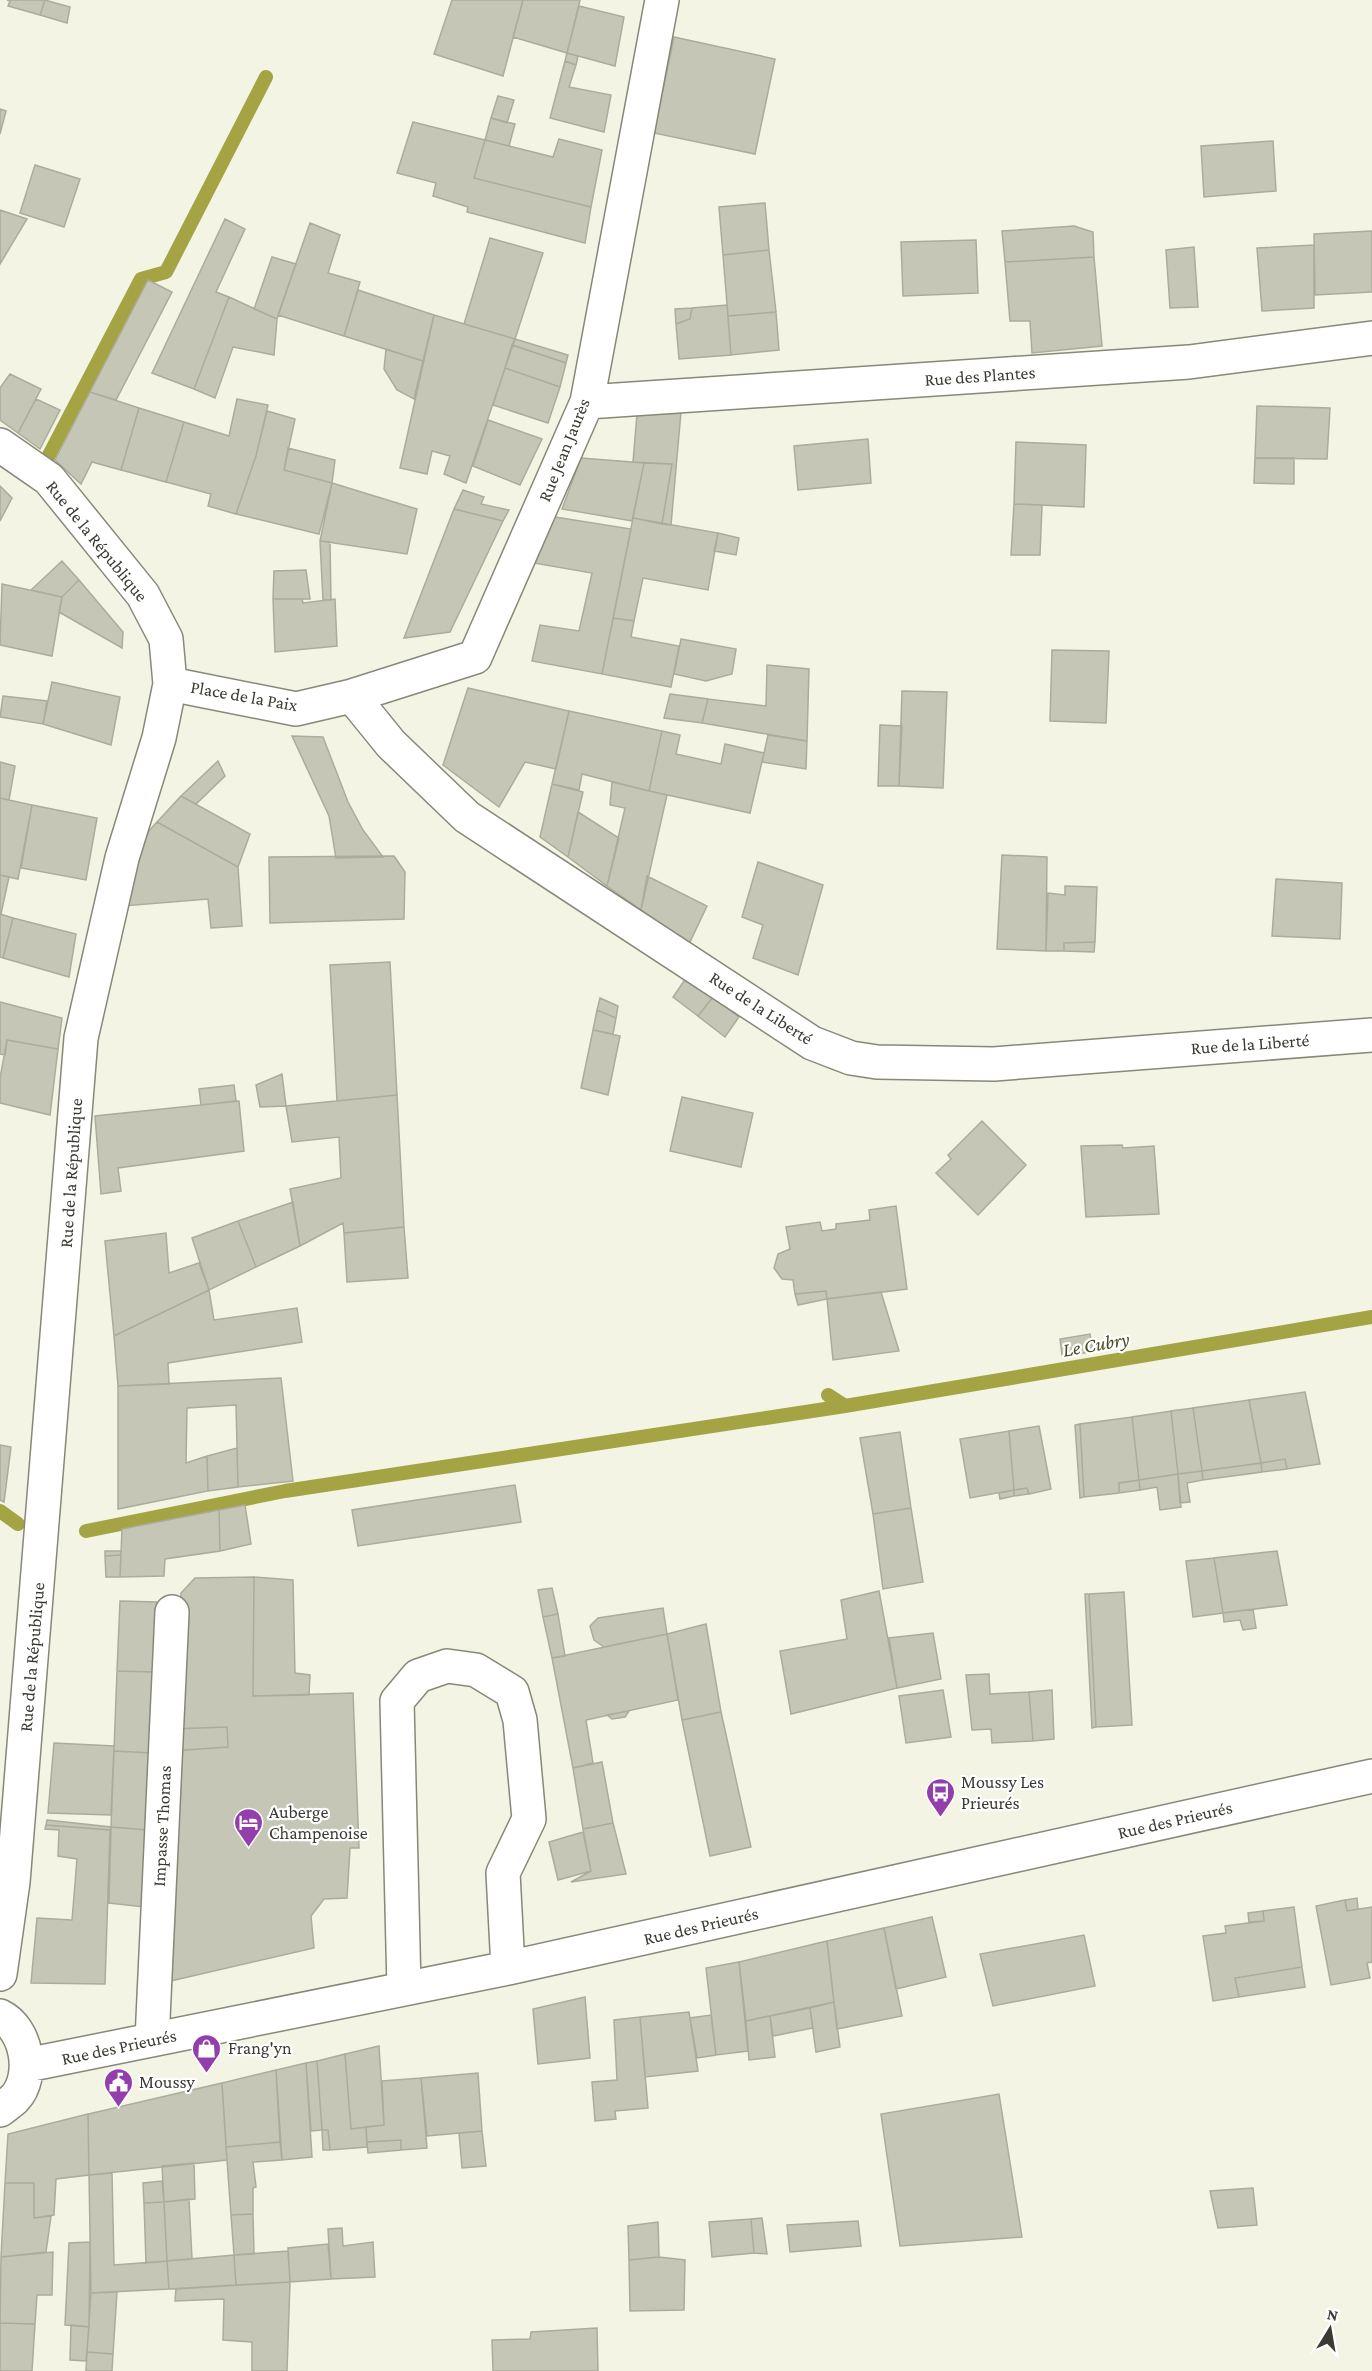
<svg xmlns="http://www.w3.org/2000/svg" width="1372" height="2371" font-family="'Crimson Pro',serif">
<style>
.lines{fill:none;stroke-linecap:round;stroke-linejoin:round}
.stream{stroke:#a5a444;stroke-width:14}
.building{fill:#c5c6b6;stroke:#abac9c;stroke-width:1.5}
.minor-casing{stroke:#888879;stroke-width:36}
.minor{stroke:#fff;stroke-width:33}
.labels{text-anchor:middle;dominant-baseline:central;stroke-width:4.5;stroke-linejoin:round;paint-order:stroke}
.street-label{font-size:18px;fill:#3b3b34;stroke:#fff}
.poi-label{font-size:18px;fill:#3b3b34;stroke:#fff;text-anchor:start}
.water-label{font-size:20px;font-style:italic;fill:#4a4a22;stroke:#fff}
</style>
<rect width="100%" height="100%" fill="#f3f4e3"/>
<g class="lines">
<path class="stream" d="M47,459L141,279L166,272L266,77
M828,1395L845,1406
M0,1511L18,1524
M86,1531L285,1491L845,1406L1372,1317"/>
</g>
<path class="building" d="M7,0H45L40,15L8,6L10,1Z
M45,0L70,7L67,23L40,15Z
M452,0H523L503,76L434,54Z
M523,0H580L567,53L513,37Z
M579,6L624,17L615,66L567,53Z
M674,37L775,59L755,154L654,133Z
M567,53L578,56L576,65L565,61Z
M565,61L576,65L569,87L611,95L604,132L550,118Z
M498,96L514,100L507,123L491,118Z
M0,109L6,111L0,134Z
M491,118L515,124L509,146L485,140Z
M413,122L485,140L474,178L591,207L585,243L467,212L468,207L433,196L436,183L397,173Z
M559,139L602,150L591,207L474,178L485,140L553,157Z
M1273,141L1276,191L1204,197L1201,146Z
M35,165L80,179L64,227L20,213Z
M765,203L769,250L723,255L719,207Z
M0,210L27,219L0,264Z
M225,219L245,229L216,292L229,297L194,389L152,373Z
M310,223L340,235L328,273L360,282L344,336L278,315Z
M1074,226L1093,232L1094,257L1005,262L1002,231Z
M1372,231V292L1315,295L1314,234Z
M490,238L543,253L515,339L464,324Z
M976,240L978,293L903,296L901,242Z
M1314,245V308L1262,311L1257,248Z
M1194,247L1198,307L1170,308L1166,250Z
M769,250L776,312L728,316L723,255Z
M272,257L296,264L277,319L254,309Z
M1094,257L1102,346L1032,353L1030,321H1010L1005,262Z
M148,280L172,292L116,400L90,392Z
M358,290L434,315L423,361L344,336Z
M229,297L277,319L274,355L233,347L215,398L194,389Z
M727,305L731,355L679,359L676,324L690,319L692,308Z
M692,308L690,319L676,324L675,309Z
M776,312L779,350L731,355L728,316Z
M434,315L515,339L466,483L444,474L450,456L432,451L427,474L400,468Z
M515,339L568,355L566,363L512,345Z
M512,345L566,363L560,387L505,368Z
M386,349L423,361L414,399L397,390L384,369Z
M505,368L560,387L548,423L493,405Z
M10,374L41,389L18,433L0,420V388Z
M90,392L139,408L121,470L92,462L81,484L55,460Z
M36,399L60,410L40,449L18,433Z
M237,399L268,405L256,456L236,514L208,506L211,494L166,482L184,422L229,436Z
M1257,406L1330,408L1327,459L1255,458Z
M139,408L184,422L166,482L121,470Z
M267,411L295,419L284,470L332,483L319,534L236,514L256,456Z
M681,412L671,525L662,524L672,464L633,462L637,414Z
M488,420L542,439L520,485L473,466Z
M868,439L871,483L798,490L794,446Z
M1016,442L1086,445L1084,507L1014,504Z
M288,448L335,460L332,483L284,470Z
M581,458L644,463L632,521L562,509Z
M1255,458H1294V484L1254,483Z
M644,463L672,464L662,524L633,518Z
M332,483L417,509L407,554L320,541Z
M0,486L12,498L0,521Z
M463,490L484,497L481,504L509,510L503,521L454,509Z
M1014,504L1042,505L1040,555H1011Z
M454,509L503,521L450,632L404,638Z
M549,516L631,529L602,674L532,661L540,625L579,631L592,573L528,562Z
M633,518L718,533L708,590L643,578L634,621L613,618Z
M718,533L739,538L736,555L714,551Z
M320,541L330,542L331,600H323Z
M62,561L79,580L62,597L31,590Z
M306,570L310,599H273L274,571Z
M79,580L123,632L122,648L59,612L62,597Z
M2,584L62,597L52,656L0,645Z
M273,599H302L303,603L335,599L337,646L275,652Z
M613,618L634,621L631,637L679,646L671,687L602,674Z
M681,639L736,649L732,674L706,681L674,674Z
M1052,650L1109,651L1106,723L1050,721Z
M767,665L809,669L807,741L702,723L708,699L766,706Z
M52,682L120,697L111,745L43,724Z
M468,688L569,711L556,769L525,762L499,807L443,765Z
M902,691L947,692L943,788L899,786Z
M670,694L708,699L702,723L664,718Z
M3,696L47,701L43,724L0,717Z
M569,711L662,731L649,791L582,774L579,790L552,784Z
M880,725L902,726L899,786H878Z
M662,731L680,735L676,754L721,764L725,744L764,753L750,813L649,791Z
M768,735L807,741L806,769L762,762Z
M292,736L323,737L348,802L363,830L383,857L336,858L329,816Z
M218,761L225,776L196,804L181,796Z
M0,762L15,766L9,800L0,798Z
M612,782L667,795L641,910L607,886L625,808L610,805Z
M552,784L583,792L568,857L540,837Z
M181,796L250,834L238,867L157,822Z
M0,798L32,805L18,879L0,875Z
M32,805L97,818L86,880L21,868Z
M578,812L619,838L607,886L568,857Z
M157,822L238,867L242,926L211,928L208,899L123,906L139,842Z
M1002,855L1047,857L1046,951L997,949Z
M394,856L405,872L404,919L270,923L269,857Z
M758,862L823,885L798,975L753,958L763,925L742,917Z
M0,875L9,877L1,914H0Z
M647,876L707,906L688,946L641,910Z
M1276,879L1342,883L1340,939L1272,936Z
M1065,886L1097,887L1095,942L1064,943V951H1046L1048,893L1065,895Z
M0,914L13,918L3,958L0,957Z
M13,918L76,934L69,977L3,958Z
M1095,942L1094,952L1064,951V943Z
M390,962L397,1095L337,1101L330,965Z
M686,978L713,997L698,1016L673,997Z
M713,997L739,1017L725,1037L698,1016Z
M600,998L618,1006L616,1018L597,1010Z
M0,1002L62,1018L58,1049L7,1040L5,1055L0,1054Z
M597,1010L616,1018L613,1034L593,1030Z
M593,1030L620,1036L608,1095L581,1088Z
M7,1040L58,1049L50,1115L0,1103V1078Z
M282,1074L286,1106L260,1107L256,1085Z
M234,1085L236,1101L201,1105L199,1089Z
M397,1095L404,1227L344,1233L343,1223L300,1246L290,1189L341,1178L339,1137L292,1142L286,1106Z
M682,1097L753,1113L741,1167L670,1151Z
M239,1101L244,1151L118,1168L121,1191L101,1194L95,1116Z
M982,1121L1026,1165L978,1215L936,1173L951,1159L948,1155Z
M1122,1145L1123,1148L1154,1146L1159,1214L1086,1217L1081,1146Z
M293,1202L300,1246L256,1267L238,1221Z
M896,1206L907,1289L827,1299L826,1291L795,1294L793,1280L782,1279L774,1268L778,1254L790,1249L786,1227L820,1222L822,1231L836,1229V1224L870,1220L869,1210Z
M238,1221L256,1267L209,1290L192,1238Z
M404,1227L408,1278L347,1282L344,1233Z
M166,1233L169,1273L199,1263L209,1290L114,1336L105,1241Z
M209,1290L214,1320L297,1308L302,1342L168,1363L169,1384L118,1386L114,1336Z
M826,1291L827,1299L798,1305L795,1294Z
M881,1292L899,1351L833,1360L827,1299Z
M1090,1334L1093,1352L1062,1355L1060,1339Z
M281,1378L293,1481L238,1487L236,1405L187,1408L186,1463L207,1456L208,1491L118,1509V1386Z
M1305,1392L1320,1464L1287,1469L1285,1459L1261,1463L1249,1400Z
M1249,1400L1261,1463L1202,1471L1193,1408Z
M1193,1408L1202,1471L1178,1474L1171,1411Z
M1171,1411L1178,1474L1139,1480L1132,1417Z
M1132,1417L1139,1480L1119,1483V1493L1084,1497L1080,1424Z
M1080,1424L1084,1497L1080,1498L1075,1425Z
M1039,1426L1051,1489L1029,1494L1027,1488L1014,1490L1009,1431Z
M1009,1431L1014,1490L970,1498L960,1439Z
M900,1432L911,1508L873,1514L860,1438Z
M0,1445L11,1447L4,1502L0,1500Z
M237,1448L238,1487L208,1491L207,1456Z
M1285,1459L1287,1469L1262,1472L1261,1463Z
M1261,1463L1262,1472L1203,1480L1202,1471Z
M1202,1471L1203,1480L1187,1483L1190,1502L1180,1503L1178,1474Z
M1178,1474L1181,1507L1160,1510L1157,1487L1140,1490L1139,1480Z
M1139,1480L1140,1490L1119,1493V1483Z
M515,1485L521,1522L358,1546L352,1510Z
M1027,1488L1029,1494L1014,1496V1490Z
M1014,1490V1496L1000,1499L999,1493Z
M245,1505L251,1544L220,1551L219,1510Z
M911,1508L923,1582L883,1589L873,1514Z
M219,1510L220,1551L165,1559L164,1576L120,1577L122,1529Z
M105,1551H121V1555L105,1556Z
M1277,1551L1287,1605L1223,1613L1214,1558Z
M121,1555L120,1577H106L105,1556Z
M1214,1558L1223,1613L1193,1617L1186,1561Z
M254,1577L253,1696L353,1693L359,1848H350L347,1898L324,1899L311,1916L314,1948L162,1983L171,1751L228,1747L227,1727L172,1729L181,1593L195,1578Z
M254,1577L293,1580L295,1673L310,1675L309,1695L253,1696Z
M552,1588L558,1614L543,1617L538,1590Z
M879,1591L897,1688L791,1714L780,1651L847,1639L841,1600Z
M1124,1592L1132,1725L1096,1727L1089,1594Z
M1085,1594H1089L1096,1727L1092,1728Z
M120,1601L157,1602L154,1672L117,1671Z
M663,1608L667,1634L604,1647L594,1640L590,1626L598,1618Z
M1253,1609L1256,1628L1243,1630L1240,1620L1224,1622L1223,1613Z
M558,1614L565,1656L552,1658L543,1617Z
M706,1624L721,1712L682,1720L667,1634Z
M933,1633L941,1679L897,1688L889,1638Z
M667,1634L678,1700L586,1720L593,1763L573,1768L552,1658Z
M117,1671L154,1672L151,1753L114,1751Z
M989,1674L990,1694L1029,1692L1033,1741L992,1743L991,1729L972,1730L966,1675Z
M943,1690L951,1737L906,1743L899,1696Z
M1052,1690L1054,1739L1033,1741L1029,1692Z
M629,1711L625,1717L612,1719L607,1715Z
M721,1712L751,1847L710,1856L682,1720Z
M227,1727L228,1747L171,1751L172,1729Z
M54,1743L114,1746L111,1815L48,1813Z
M114,1751L151,1753L148,1830L111,1827Z
M602,1762L613,1823L583,1829L573,1768Z
M47,1820L111,1827L110,1830L46,1825Z
M613,1823L626,1874L571,1882L591,1871L583,1829Z
M46,1825L110,1830L105,1984L31,1983L37,1918L72,1920L77,1859L58,1856L59,1830L45,1829Z
M111,1827L148,1830L144,1907L109,1903Z
M583,1832L591,1871L558,1880L549,1842Z
M1357,1898L1358,1909L1347,1911L1345,1900Z
M1345,1900L1347,1911L1372,1907V1962L1367,1963L1370,1978L1331,1985L1316,1906Z
M1294,1907L1302,1967L1235,1978L1239,1997L1213,2001L1203,1936L1226,1933L1225,1926L1264,1921L1263,1911Z
M1263,1911L1264,1921L1249,1922L1248,1913Z
M932,1917L946,1977L896,1989L884,1928Z
M884,1928L902,2016L837,2029L827,1941Z
M1084,1935L1095,1986L993,2006L980,1954Z
M827,1941L834,2002L746,2021L739,1962Z
M739,1962L748,2051L716,2055L706,1968Z
M1302,1967L1305,1987L1239,1997L1235,1978Z
M585,1997L590,2058L538,2064L533,2009Z
M834,2002L840,2047L816,2052L810,2008Z
M810,2008L813,2028L773,2036L770,2016Z
M689,2012L698,2071L645,2077L640,2017Z
M711,2015L716,2055L697,2058L690,2018Z
M770,2016L775,2057L749,2060L746,2021Z
M640,2017L648,2108L615,2111L616,2119L595,2121L592,2082L617,2080L614,2020Z
M379,2046L384,2125L351,2129L345,2054Z
M345,2054L351,2129L366,2127L367,2147L330,2150L328,2130H322L317,2061Z
M317,2061L322,2130L311,2131L306,2063Z
M306,2063L312,2157L282,2160L276,2070Z
M276,2070L280,2142L226,2147L222,2083Z
M478,2073L482,2131L427,2136L421,2078Z
M421,2078L427,2148L401,2150V2140L367,2142L366,2127L384,2125L382,2081Z
M222,2083L227,2160L89,2175L88,2114Z
M999,2094L1022,2237L900,2246L881,2114Z
M88,2114L89,2175L56,2179L54,2215L34,2218V2183H5L8,2134Z
M322,2130H328L330,2150H323Z
M482,2131L486,2166L462,2168L459,2133Z
M401,2140V2150L368,2153L367,2142Z
M280,2142L282,2160L253,2162L256,2187L253,2188V2214L231,2215L226,2147Z
M194,2163L195,2199L164,2202L162,2166Z
M112,2173L114,2265L167,2261L169,2289L91,2293L89,2175Z
M162,2181L164,2202L144,2203L143,2183Z
M5,2183H34V2218L51,2216L46,2252L1,2257Z
M1253,2188L1257,2225L1218,2228L1210,2191Z
M189,2199L192,2259L167,2261L164,2202Z
M164,2202L167,2261L146,2263L144,2203Z
M253,2214L254,2254L234,2255L231,2215Z
M762,2218L767,2254L754,2253L751,2219Z
M751,2219L754,2253L712,2257L709,2222Z
M858,2221L861,2246L790,2252L787,2225Z
M658,2222L659,2257L629,2260L628,2226Z
M342,2228L343,2246L373,2242L375,2277L331,2279L328,2229Z
M90,2242L89,2327L65,2325L69,2243Z
M328,2244L331,2279L290,2282L288,2248Z
M288,2251L290,2282L236,2285L234,2255Z
M53,2252L52,2295H37L35,2324L0,2323L1,2257Z
M234,2255L236,2285L169,2289L167,2261Z
M659,2257L685,2260L684,2310L630,2311L629,2260Z
M290,2282L287,2371H252V2342L223,2340L224,2299L175,2301L176,2289Z
M117,2292L113,2354L87,2352L91,2293Z
M0,2323L35,2324L32,2371H0Z
M71,2325L89,2327L86,2361L70,2360Z
M597,2328L598,2371H493L492,2340L530,2339L531,2332Z
M87,2352L113,2354L112,2371H86Z"/>
<g class="lines">
<defs>
<path id="minor" d="M587,402L1189,362L1372,338
M0,445L49,479L143,595L166,639L170,684L159,738L122,858L81,1038L13,1882L0,1974
M170,684L296,709L352,696L475,657L587,402L662,0
M352,696L391,744L467,817L812,1043L851,1058L877,1062L994,1064L1372,1035
M404,1988L397,1701L418,1676L447,1666L476,1670L512,1692L520,1720L529,1819L503,1873L508,1968
M0,2016C27,2029 35,2076 15,2098C11,2102 5,2106 0,2110
M152,2040L172,1612
M27,2065L508,1968L1372,1776"/>
</defs>
<use href="#minor" class="minor-casing"/>
<use href="#minor" class="minor"/>
</g>
<defs>
<symbol id="bus-pin" viewBox="-11 -11 22 30"><path d="M0 17L-7.5 6A9.5 9.5 0 1 1 7.5 6Z" fill="#943eab" stroke="#fff"/><path d="M-5-6H5V4H4V6H2V4H-2V6H-4V4H-5ZM-3.5-4V0h7V-4ZM-3.5 1.2v1.5H-2V1.2ZM2 1.2v1.5H3.5V1.2Z" fill="#fff"/></symbol>
<symbol id="hotel-pin" viewBox="-11 -11 22 30"><path d="M0 17L-7.5 6A9.5 9.5 0 1 1 7.5 6Z" fill="#943eab" stroke="#fff"/><path d="M-6-4.5h1.5V1H6V5H4.5V3h-9V5H-6ZM-4 0a1.8 1.8 0 1 1 3.6 0ZM.5 0V-2.5h3Q6-2.5 6 0Z" fill="#fff"/></symbol>
<symbol id="shop-pin" viewBox="-11 -11 22 30"><path d="M0 17L-7.5 6A9.5 9.5 0 1 1 7.5 6Z" fill="#943eab" stroke="#fff"/><path d="M-5-2.5h2.3a2.7 3.5 0 0 1 5.4 0H5L5.5 6h-11ZM-1.5-2.5h3a1.5 2.3 0 0 0-3 0Z" fill="#fff"/></symbol>
<symbol id="civic-pin" viewBox="-11 -11 22 30"><path d="M0 17L-7.5 6A9.5 9.5 0 1 1 7.5 6Z" fill="#943eab" stroke="#fff"/><path d="M-.6-6.5H3V-4.5H.6V-3L4-1V1h2V6H-6V1h2V-1L-.6-3ZM-1.2 2.5V6h2.4V2.5Z" fill="#fff"/></symbol>
</defs>
<g fill-rule="evenodd">
<use href="#bus-pin" x="924" y="1776" width="33" height="45"/>
<use href="#hotel-pin" x="232" y="1806" width="33" height="45"/>
<use href="#shop-pin" x="190" y="2032" width="33" height="45"/>
<use href="#civic-pin" x="102" y="2066" width="33" height="45"/>
</g>
<g class="labels">
<g class="street-label">
<text transform="translate(980 376) rotate(-4)">Rue des Plantes</text>
<text transform="translate(564 450) rotate(-68)">Rue Jean Jaurès</text>
<text transform="translate(97 541) rotate(51)">Rue de la République</text>
<text transform="translate(244 696) rotate(10)">Place de la Paix</text>
<text transform="translate(761 1008) rotate(33)">Rue de la Liberté</text>
<text transform="translate(1250 1044) rotate(-4)">Rue de la Liberté</text>
<text transform="translate(71 1173) rotate(-86)">Rue de la République</text>
<text transform="translate(32 1657) rotate(-85)">Rue de la République</text>
<text transform="translate(1175 1820) rotate(-13)">Rue des Prieurés</text>
<text transform="translate(162 1826) rotate(-87)">Impasse Thomas</text>
<text transform="translate(701 1926) rotate(-13)">Rue des Prieurés</text>
<text transform="translate(119 2047) rotate(-12)">Rue des Prieurés</text>
</g>
<g class="poi-label">
<text x="961" y="1782">Moussy Les<tspan x="961" dy="21">Prieurés</tspan></text>
<text x="269" y="1812">Auberge<tspan x="269" dy="21">Champenoise</tspan></text>
<text x="228" y="2048">Frang'yn</text>
<text x="139" y="2082">Moussy</text>
</g>
<g class="water-label">
<text transform="translate(1096 1344) rotate(-10)">Le Cubry</text>
</g>
</g>
<g transform="translate(1330 2329) rotate(11)" stroke="#ffffff" stroke-width="4.5" paint-order="stroke">
<path d="M0-4.5L10 22L0 15L-10 22Z" fill="#3b3b34"/>
<text y="-9" font-size="16" font-weight="bold" text-anchor="middle" fill="#3b3b34">N</text>
</g>
</svg>
